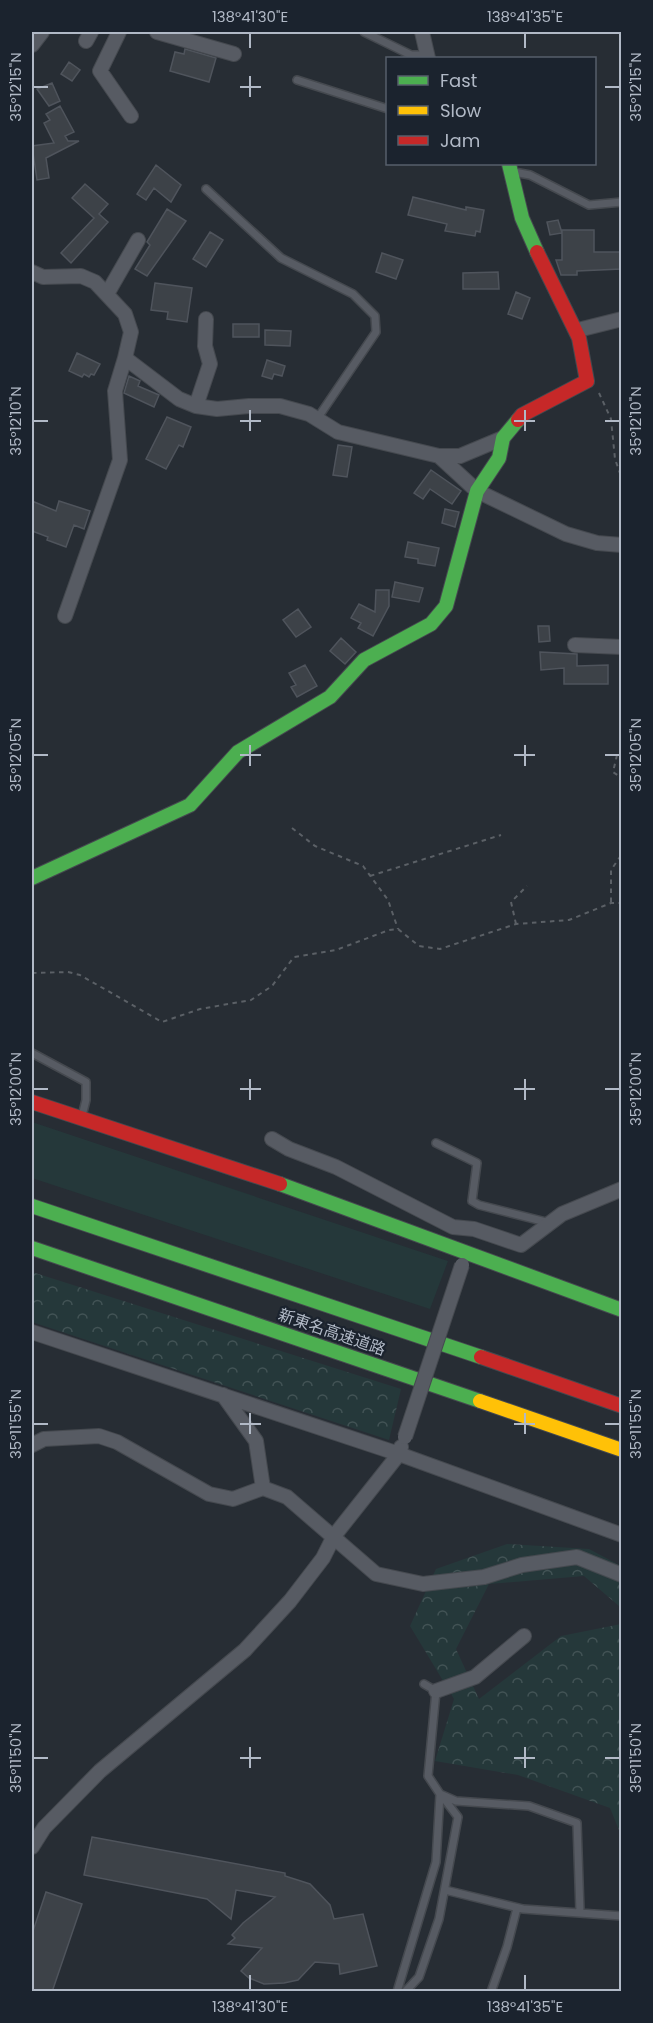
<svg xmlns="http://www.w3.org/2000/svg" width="653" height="2023" font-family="Poppins,'Noto Sans JP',sans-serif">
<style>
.green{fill:#25383a}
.forest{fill:url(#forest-crowns)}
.building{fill:#3d4248;stroke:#4f545c;stroke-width:1.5}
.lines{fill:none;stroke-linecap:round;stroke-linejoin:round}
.lane-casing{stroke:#45494f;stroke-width:10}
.street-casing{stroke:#45494f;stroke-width:16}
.fast-casing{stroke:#45494f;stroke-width:16}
.slow-casing{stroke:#45494f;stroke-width:16}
.jam-casing{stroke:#45494f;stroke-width:16}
.path{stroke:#5b6066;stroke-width:2;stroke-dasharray:4.5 4.5;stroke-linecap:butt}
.lane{stroke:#575b63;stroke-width:7}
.street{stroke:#575b63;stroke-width:14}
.fast{stroke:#4caf50;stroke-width:14}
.slow{stroke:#ffc107;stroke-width:14}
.jam{stroke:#c62828;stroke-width:14}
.street-bridge-casing{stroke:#45494f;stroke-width:16;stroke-linecap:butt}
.street-bridge{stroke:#575b63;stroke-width:14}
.ticks{fill:none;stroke:#b1b9c6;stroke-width:2}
.labels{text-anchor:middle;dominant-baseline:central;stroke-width:4.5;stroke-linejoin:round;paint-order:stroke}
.street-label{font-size:16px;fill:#b1b9c6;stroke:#1b232e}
.neatline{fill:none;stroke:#b1b9c6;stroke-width:2}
.ticks-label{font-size:15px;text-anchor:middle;fill:#b1b9c6}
</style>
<defs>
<pattern id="forest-crowns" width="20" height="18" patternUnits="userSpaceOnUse" patternTransform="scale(1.5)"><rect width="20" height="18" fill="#25383a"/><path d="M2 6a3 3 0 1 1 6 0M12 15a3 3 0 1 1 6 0" fill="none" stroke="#425355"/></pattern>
</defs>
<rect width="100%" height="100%" fill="#272d34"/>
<path class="green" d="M32,1122L448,1261L430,1309L32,1178Z"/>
<path class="forest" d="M32,1272L401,1389L389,1440L32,1322Z
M507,1544L589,1549L621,1566L619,1606L584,1576L489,1584L456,1649L479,1699L561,1636L621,1624V1835L610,1808L518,1775L435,1761L454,1699L410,1626L436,1569Z"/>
<path class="building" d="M185,49L216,58L209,82L170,71L175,52L184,54Z
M69,62L80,70L72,81L61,74Z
M52,83L60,101L49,106L37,89Z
M60,106L74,132L65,136L68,141H79L46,158L49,178L37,180L32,146L54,143L44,123L50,120L46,114Z
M156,165L181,185L171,202L154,188L146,200L137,194Z
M85,184L108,204L99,214L108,222L71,263L61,253L94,218L72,198Z
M413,197L466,210V207L484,210L480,232L476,231L475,236L445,231L447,224L408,215Z
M167,209L186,221L147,276L135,269L150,245L147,242Z
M558,220L562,233L550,235L547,222Z
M562,230H594V252H621V269L577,271V275H561L556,260H562Z
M210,232L223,240L206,267L193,259Z
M382,253L403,260L396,279L376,272Z
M498,272L499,289H463V273Z
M155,283L192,288L187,322L167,319L168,312L151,310Z
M516,292L530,298L522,319L508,314Z
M233,324H259V337H233Z
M265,330L291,331L290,346L265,345Z
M77,353L100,364L94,375L91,374L89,377L84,374L82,377L69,371Z
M267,360L285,366L282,376L274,374L272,379L262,376Z
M129,376L140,381L138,386L159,395L154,407L124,393Z
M167,417L191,427L183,447L179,445L166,469L146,459Z
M338,445L352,447L347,477L333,475Z
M431,470L461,491L452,504L430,489L423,499L414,493Z
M32,501L56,511L59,501L90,511L84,529L74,525L66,547L47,540L48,537L32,531Z
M445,509L459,512L455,527L442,523Z
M408,542L439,548L435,566L418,563V559L405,557Z
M395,582L423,588L419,602L392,597Z
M376,590H389V606L373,636L358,628L361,623L351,618L359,604L375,612Z
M298,609L311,627L296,637L283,620Z
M538,626H549L550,641L539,642Z
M341,638L356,652L345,664L330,651Z
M540,652L577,654V666L608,665V684H564V668L541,670Z
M305,665L317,686L297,697L291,687L296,685L289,673Z
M92,1837L285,1873V1876L310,1884L330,1905L334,1919L363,1914L377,1966L340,1974L339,1964L315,1962L298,1980L284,1983L264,1984L249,1978L241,1971L262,1948L228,1944L235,1938L232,1935L243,1923L275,1897L236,1890L231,1919L207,1899L84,1875Z
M46,1892L82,1904L52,1992H32V1934Z"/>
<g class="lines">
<defs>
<path id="lane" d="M364,32L411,55H426
M297,80L388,109
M514,172L530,175L589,205L622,202
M206,189L281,258L353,294L375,316L376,332L317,419
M32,1053L86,1082V1100L82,1116
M436,1143L477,1163L472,1201L479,1205L550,1223
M440,1794L456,1801L529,1806L577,1823L580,1912
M445,1890L523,1909L622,1916
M397,1992L436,1862L440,1794L428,1776L436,1691L424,1684
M405,1992L419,1977L439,1919L458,1817L442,1796
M491,1992L507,1947L517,1908"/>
<path id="street" d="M119,32L100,71L131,116
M157,32L234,54
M422,32L428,58
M86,41L91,32
M32,45L42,32
M32,272L43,277L81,276L95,282L125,314L131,332L125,358L179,399L196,406L217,409L249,406H280L309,414L338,432L439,456H460L503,438
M107,294L138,240
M578,330L622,319
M196,406L210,364L205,346L206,319
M439,456L477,491L566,534L597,543L622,545
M65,616L120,460L115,391L125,358
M575,645L622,647
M272,1139L289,1149L336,1167L453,1227L474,1229L521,1245L562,1214L622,1189
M32,1332L399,1454L622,1535
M223,1395L256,1441L263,1488
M32,1445L44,1439L99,1436L117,1442L209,1494L233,1499L263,1488L287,1497L376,1574L423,1584L484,1577L522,1565L577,1557L622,1575
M436,1691L475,1677L524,1636
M32,1847L44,1828L100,1771L245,1650L290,1601L323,1558L334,1536L399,1454L401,1447"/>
<path id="fast" d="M509,164L522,218L537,252
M32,878L190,805L238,752L330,697L364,660L431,624L446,606L477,491L499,458L503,438L518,420
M280,1184L622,1310
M32,1206L481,1357
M32,1248L480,1401"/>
<path id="slow" d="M480,1401L622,1450"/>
<path id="jam" d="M518,420L522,415L587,381L579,338L537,252
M32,1102L280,1184
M481,1357L622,1406"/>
</defs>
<use href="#lane" class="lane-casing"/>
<use href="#street" class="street-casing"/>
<use href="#fast" class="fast-casing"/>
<use href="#slow" class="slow-casing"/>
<use href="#jam" class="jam-casing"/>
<path class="path" d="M599,393L611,419L615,459L622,479
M617,755L613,772L622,778
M292,828L315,846L363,866L388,900L398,929
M370,876L501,835
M611,902V870L622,854
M516,924L511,902L527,886
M32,973L68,972L80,975L162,1022L200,1009L251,1000L272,986L294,957L336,950L389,930L398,929L419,946L440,949L516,924L569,920L611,903H622"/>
<use href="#lane" class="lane"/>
<use href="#street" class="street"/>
<use href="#fast" class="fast"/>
<use href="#slow" class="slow"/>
<use href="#jam" class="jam"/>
<defs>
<path id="street-bridge" d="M405,1437L462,1265"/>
</defs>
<use href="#street-bridge" class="street-bridge-casing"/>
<use href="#street-bridge" class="street-bridge"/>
</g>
<path class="ticks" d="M250,33V48M525,33V48M250,76V97M33,87H48M240,87H261M605,87H620M250,410V431M525,410V431M33,421H48M240,421H261M514,421H535M605,421H620M250,745V766M525,745V766M33,755H48M240,755H261M514,755H535M605,755H620M250,1079V1100M525,1079V1100M33,1089H48M240,1089H261M514,1089H535M605,1089H620M250,1413V1434M525,1413V1434M33,1424H48M240,1424H261M514,1424H535M605,1424H620M250,1747V1768M525,1747V1768M33,1758H48M240,1758H261M514,1758H535M605,1758H620M250,1975V1990M525,1975V1990"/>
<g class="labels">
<g class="street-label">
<text transform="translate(332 1332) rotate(19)">新東名高速道路</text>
</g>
</g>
<rect width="653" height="2023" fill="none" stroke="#1b232e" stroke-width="66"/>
<rect x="386" y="57" width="210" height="108" fill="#1b232e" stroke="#575f6b" stroke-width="1.5"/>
<rect x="398" y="76" width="30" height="9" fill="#4caf50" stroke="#575f6b" stroke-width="1.5"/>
<text x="440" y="87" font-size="18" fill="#b1b9c6">Fast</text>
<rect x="398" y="106" width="30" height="9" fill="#ffc107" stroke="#575f6b" stroke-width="1.5"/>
<text x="440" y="117" font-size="18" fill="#b1b9c6">Slow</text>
<rect x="398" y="136" width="30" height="9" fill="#c62828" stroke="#575f6b" stroke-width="1.5"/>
<text x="440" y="147" font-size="18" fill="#b1b9c6">Jam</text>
<rect x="33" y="33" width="587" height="1957" class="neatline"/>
<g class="ticks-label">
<text x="250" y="22">138°41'30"E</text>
<text x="525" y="22">138°41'35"E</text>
<text transform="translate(16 87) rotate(-90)" y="5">35°12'15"N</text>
<text transform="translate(636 87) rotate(-90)" y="5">35°12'15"N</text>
<text transform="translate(16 421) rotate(-90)" y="5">35°12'10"N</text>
<text transform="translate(636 421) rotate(-90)" y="5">35°12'10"N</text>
<text transform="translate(16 755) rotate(-90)" y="5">35°12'05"N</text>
<text transform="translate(636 755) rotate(-90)" y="5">35°12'05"N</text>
<text transform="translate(16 1089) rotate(-90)" y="5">35°12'00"N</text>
<text transform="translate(636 1089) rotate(-90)" y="5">35°12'00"N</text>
<text transform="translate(16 1424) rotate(-90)" y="5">35°11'55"N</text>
<text transform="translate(636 1424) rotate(-90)" y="5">35°11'55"N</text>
<text transform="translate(16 1758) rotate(-90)" y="5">35°11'50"N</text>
<text transform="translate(636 1758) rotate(-90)" y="5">35°11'50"N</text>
<text x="250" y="2012">138°41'30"E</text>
<text x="525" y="2012">138°41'35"E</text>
</g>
</svg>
